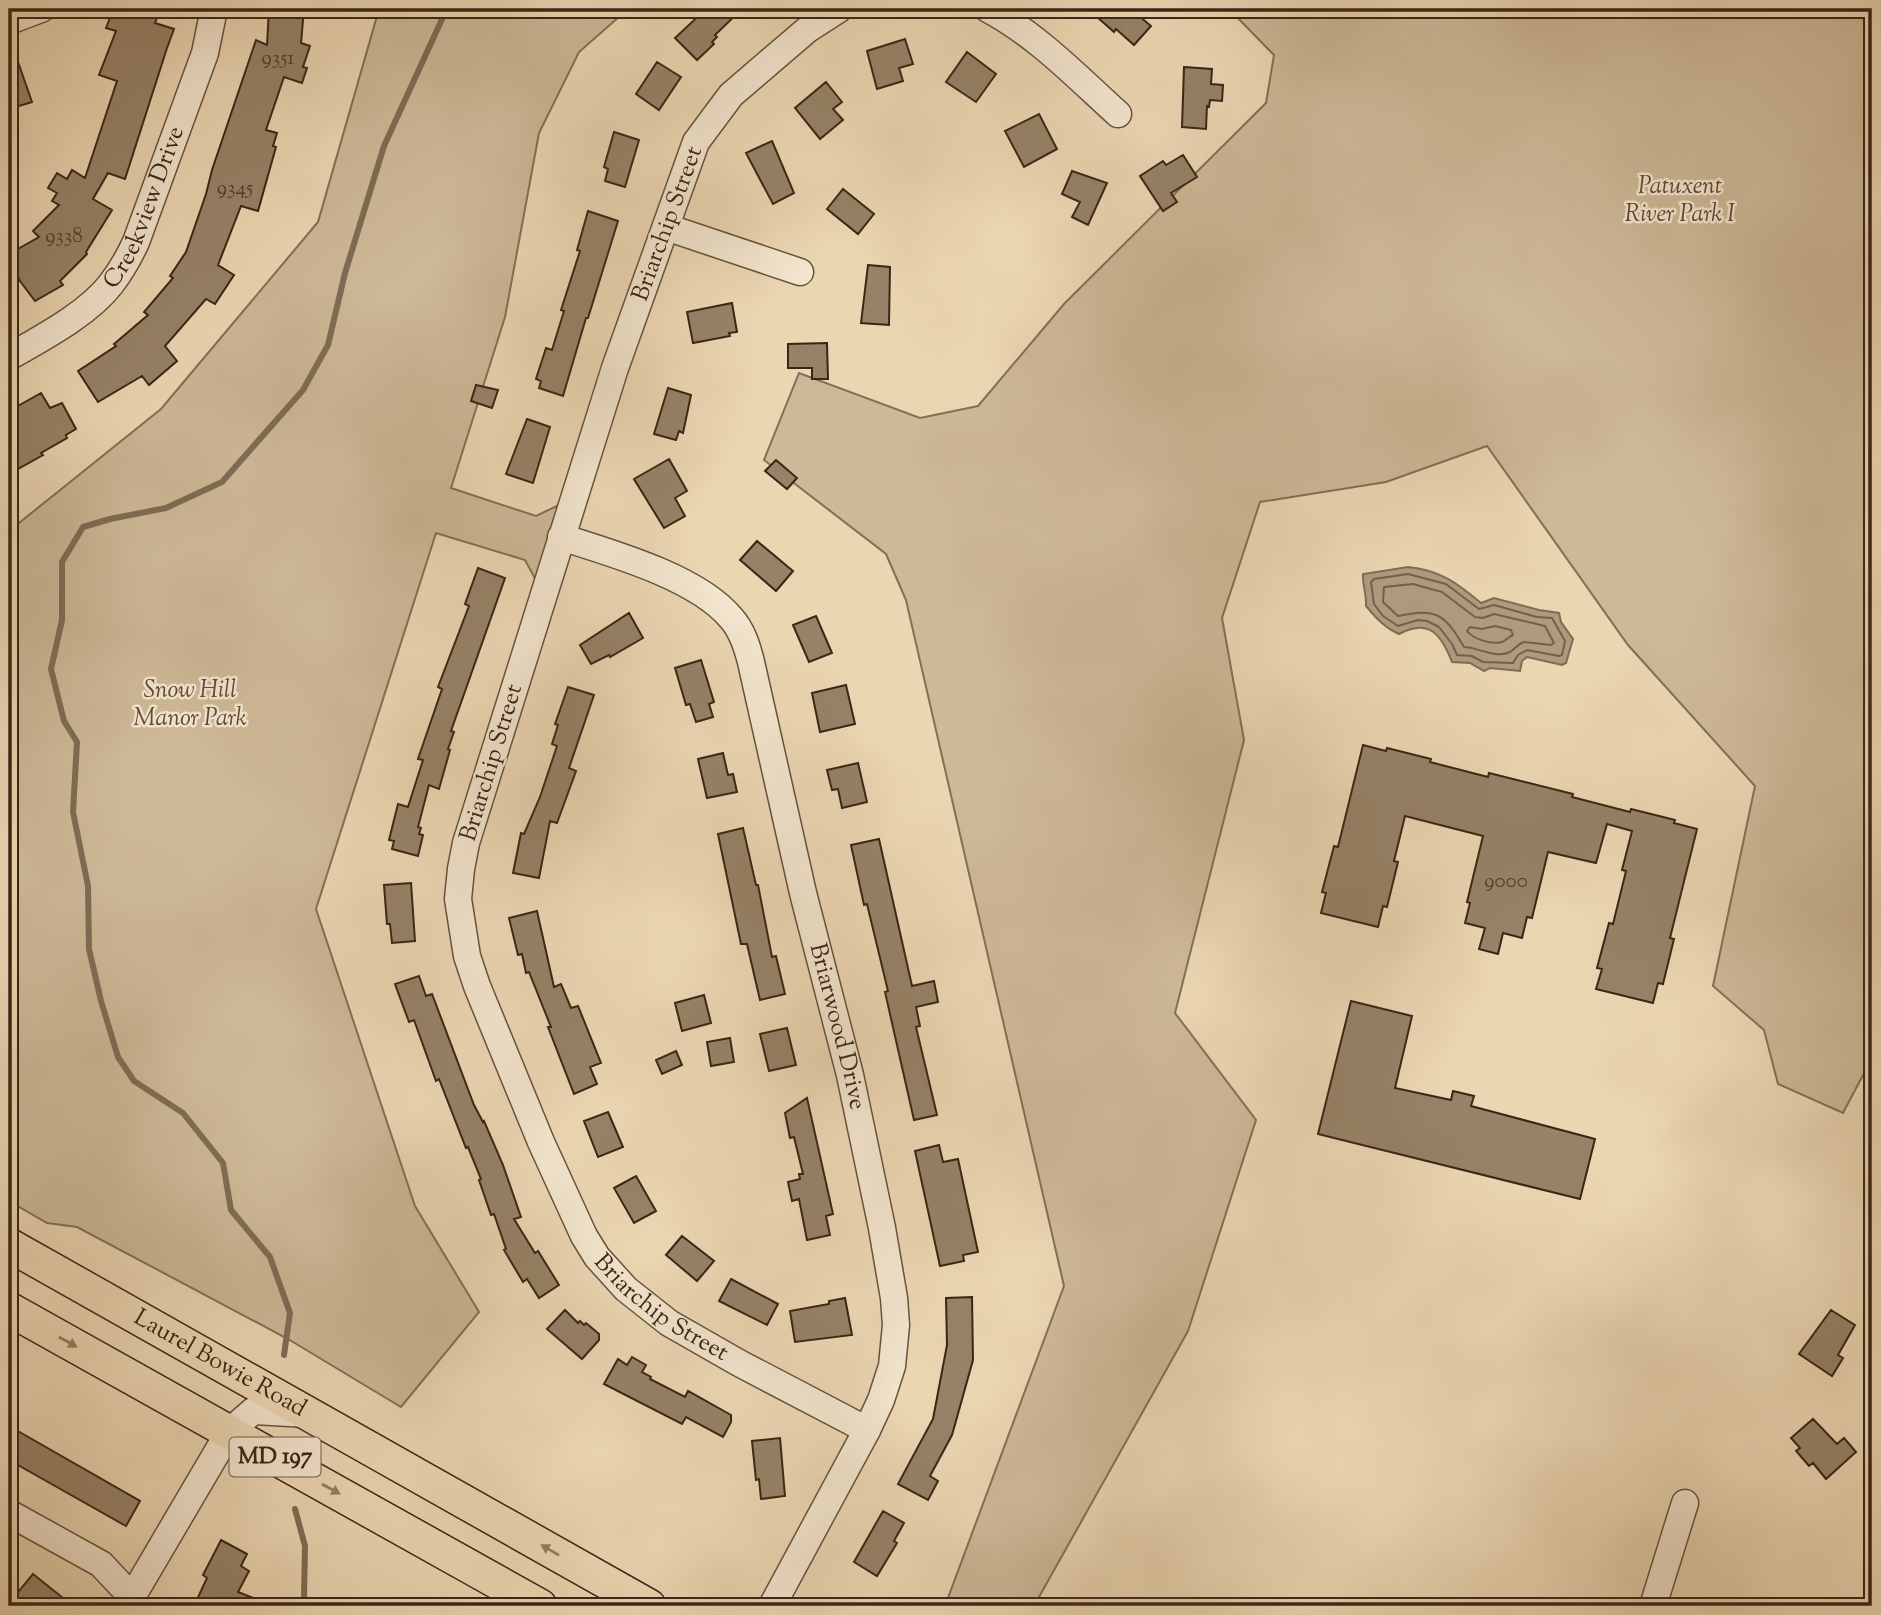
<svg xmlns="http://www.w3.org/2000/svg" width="1881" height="1615" font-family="'Sorts Mill Goudy',serif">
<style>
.green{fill:#cdb897;stroke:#836f56;stroke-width:2}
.water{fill:#ae9a7d;stroke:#7f6c54;stroke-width:2}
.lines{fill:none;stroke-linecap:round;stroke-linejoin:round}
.shore{stroke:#74604a;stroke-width:2}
.stream{stroke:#7f6c54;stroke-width:6}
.building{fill:#968267;stroke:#392616;stroke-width:2}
.minor-casing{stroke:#66523d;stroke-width:29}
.major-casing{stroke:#392616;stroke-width:36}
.minor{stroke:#f2e4cd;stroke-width:26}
.major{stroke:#ebd6b2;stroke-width:33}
.oneway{fill:#927e64}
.labels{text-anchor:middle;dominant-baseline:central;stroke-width:5;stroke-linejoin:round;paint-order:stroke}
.number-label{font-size:21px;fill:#503d2a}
.shield{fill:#f2e4cd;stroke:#705f4d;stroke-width:2}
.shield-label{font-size:23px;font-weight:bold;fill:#392616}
.park-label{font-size:24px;font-style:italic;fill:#5e4a36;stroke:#f2e4cd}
.street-label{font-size:24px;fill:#392616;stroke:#f2e4cd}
</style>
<rect width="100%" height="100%" fill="#ebd6b2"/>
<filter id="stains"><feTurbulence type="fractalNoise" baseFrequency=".00286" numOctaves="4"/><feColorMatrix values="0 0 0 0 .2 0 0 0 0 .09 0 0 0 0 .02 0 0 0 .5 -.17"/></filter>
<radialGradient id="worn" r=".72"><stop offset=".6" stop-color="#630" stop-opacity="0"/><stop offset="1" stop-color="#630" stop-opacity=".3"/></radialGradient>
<path class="green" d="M379,9H628L579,52L539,133L505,317L451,488L536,516L561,504L537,582L525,560L436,533L316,909L415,1206L479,1312L401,1407L288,1339L77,1227L47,1223L9,1201V531L161,409L318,222Z
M1229,9H1872V1058L1843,1113L1778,1084L1764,1030L1713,986L1755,786L1628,645L1487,446L1386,482L1260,502L1222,618L1244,740L1175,1013L1256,1120L1188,1331L1034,1606H945L1064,1286L906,600L886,554L764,460L799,373L920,418L978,406L1064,304L1266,103L1274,55Z"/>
<path class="water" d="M1408,567C1440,570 1457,583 1481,603L1494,598L1539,610L1559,613L1561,622L1573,639L1566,663L1562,665L1527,657L1522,661L1520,671L1490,668L1484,671L1470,663L1452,662C1441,634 1429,618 1399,634C1385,628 1376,618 1366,606C1367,594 1362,585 1363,574Z"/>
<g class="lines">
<path class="shore" d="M1408,574L1446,584L1479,609L1494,605L1537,617L1552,618L1565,641L1562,655L1559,656L1527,650L1518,655L1513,663L1483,662L1472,656L1457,655L1452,644L1439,627L1427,621L1418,620L1398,626L1383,616L1374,604L1371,582L1374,579Z
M1413,584L1442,592L1475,617L1483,618L1494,614L1545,626L1554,643L1551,645L1524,642C1518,644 1515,649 1510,652C1496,659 1477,647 1464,647C1444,613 1436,608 1398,616L1383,602L1384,587Z
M1495,626L1511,630L1513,635C1510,636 1505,641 1502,642C1492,645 1473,639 1467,631L1470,627L1482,629Z"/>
<path class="stream" d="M284,1355L290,1313L270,1257L231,1210L223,1163L183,1113L134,1081L118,1057L101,1001L89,949L88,886L73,812L77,742L64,721L51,669L62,620V562L83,527L110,519L166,508L222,482L303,390L328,345L345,273L384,146L443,17L444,9
M295,1509L305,1546L304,1596L307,1606"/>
</g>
<path class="building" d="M128,9H160L155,23L174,29L167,48L125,179L108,173L93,199L112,210L86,252L87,254L60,281L63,285L35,301L20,281L9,260V254L39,237L33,231L59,205L52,201L57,193L48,188L57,173L67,179L72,170L85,178L117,81L99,75L116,31L106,28L113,10L124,14Z
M269,9H304L301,43L310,46L303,67L307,68L302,83L284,77L266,130L277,133L273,146L276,147L258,211L241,206L218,265L234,275L215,304L206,299L165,346L177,361L149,385L142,376L98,402L78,371L116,346L114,344L148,315L144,312L173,278L170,276L186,252L206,194L212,170L256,40L267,45Z
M706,9H742L715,35L717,37L712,42L714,44L697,60L675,38Z
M1088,9H1131L1151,26L1134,45L1116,29L1114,32Z
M905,39L913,64L899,68L903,81L877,89L867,51Z
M9,42H11L32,102L9,109Z
M967,52L996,74L976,102L946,82Z
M657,62L681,77L659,110L636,94Z
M1184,67L1212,69L1211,84L1223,85L1222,101L1210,100L1209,107L1207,106L1206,129L1182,127Z
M826,82L842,102L833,109L843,120L820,139L795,108Z
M1039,114L1057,149L1024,167L1005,131Z
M614,132L639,140L625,187L605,181L608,169L604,167Z
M772,141L794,193L773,204L746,153Z
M1183,155L1197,177L1171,193L1177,202L1163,211L1140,176L1163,161L1166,165Z
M1072,171L1107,183L1088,225L1072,217L1080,202L1062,194Z
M843,189L874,214L858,234L827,209Z
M588,211L618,221L588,318H586L563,396L539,388L541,381L536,379L546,348L552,350L564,311L561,310L580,251L577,250Z
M868,265L890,267L889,325L861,323Z
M732,303L737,332L729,333L730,336L693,343L687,312Z
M827,343L828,379H812V368H788V344Z
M476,385L498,390L492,408L471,401Z
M668,388L691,395L683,433L679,431L676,440L654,434Z
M41,393L50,408L62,403L76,429L66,435L67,438L41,453L43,455L9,474V411Z
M527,419L550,427L533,483L506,474Z
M669,459L687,491L675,498L685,516L664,528L634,479Z
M776,460L797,478L787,489L765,471Z
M757,541L793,571L776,591L740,560Z
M478,568L505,578L451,731L454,732L448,749L450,750L439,789L429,785L418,827L421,828L419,834L423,835L418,856L392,849L394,841L389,840L398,804L408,807L423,760L418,759L442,689L438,687L469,606L465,604Z
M629,613L643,638L610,657L609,655L591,664L580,645Z
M816,616L832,653L809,662L793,625Z
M701,660L714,702L709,704L713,717L696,722L690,704L686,705L675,668Z
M846,685L855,724L820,732L812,693Z
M568,687L594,695L569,768L576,771L557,823L550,821L539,878L513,873L521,833L524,834L540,797L557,746L552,744L558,725L555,724Z
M1363,745L1386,751L1387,748L1431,759L1430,762L1488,777L1489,773L1573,794L1572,797L1630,812L1631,809L1675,820L1674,823L1697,829L1670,938L1674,939L1663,984L1658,983L1653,1003L1596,989L1602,969L1597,968L1609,923L1613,924L1626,871L1622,870L1632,831L1607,824L1596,863L1548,852L1532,918L1527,917L1522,938L1503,933L1498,954L1479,949L1485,928L1465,923L1470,903L1467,902L1483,836L1405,816L1394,861L1398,862L1387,907L1383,906L1378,927L1321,913L1326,893L1322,892L1334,846L1338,847Z
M723,753L728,775L733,774L737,792L707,798L698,759Z
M858,763L867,802L842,808L838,789L832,790L827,770Z
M743,828L756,885H758L772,957L776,956L785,994L760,1000L747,944H741L718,834Z
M879,839L912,986L934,981L938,1002L916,1007L920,1026L916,1027L937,1115L914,1120L885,992L888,991L867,904L864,905L851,845Z
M411,883L415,941L392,943L390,924H387L384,885Z
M537,911L554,987L561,984L571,1008L578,1006L601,1063L590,1067L597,1084L574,1094L548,1027H551L529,972L526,973L522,954L518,955L509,918Z
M419,976L426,996L432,994L474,1105L483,1122L484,1121L503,1165L521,1217L514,1219L535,1253L538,1251L559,1285L539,1298L527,1279L523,1282L504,1250L506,1249L494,1214L491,1215L479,1180L481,1179L468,1147L466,1148L439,1079L436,1081L414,1020L409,1022L395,984Z
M704,995L711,1023L682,1031L675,1003Z
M1351,1001L1412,1016L1395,1088L1451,1100L1453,1091L1474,1096L1471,1106L1595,1139L1580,1199L1318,1134Z
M787,1028L796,1065L769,1071L760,1034Z
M730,1038L734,1062L711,1066L707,1042Z
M676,1051L682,1065L662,1074L656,1060Z
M807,1098L833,1214L826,1216L830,1235L807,1240L799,1199L792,1201L788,1182L800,1179L799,1174H803L794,1137L790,1138L785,1113Z
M608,1112L623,1147L598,1157L584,1121Z
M939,1145L943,1162L958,1159L978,1252L963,1255L964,1261L940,1266L915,1151Z
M636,1176L656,1211L634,1223L614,1188Z
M682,1236L714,1261L697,1281L666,1255Z
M731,1279L778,1304L767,1325L719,1301Z
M972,1297L973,1360L952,1435L930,1476L938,1481L928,1500L898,1484L933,1419L947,1345L946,1298Z
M845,1298L852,1335L795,1342L790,1311L829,1304V1301Z
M565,1310L578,1323L580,1321L584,1325L586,1323L599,1334V1340L582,1359L547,1329Z
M1831,1310L1855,1325L1838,1355L1843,1358L1832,1376L1799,1354Z
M632,1357L646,1365L642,1372L651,1377L650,1379L685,1397L688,1391L731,1415V1422L723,1437L686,1417L682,1424L604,1384L618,1359L627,1365Z
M1813,1419L1837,1444L1844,1438L1856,1452L1826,1479L1813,1463L1809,1466L1796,1451L1800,1448L1791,1438Z
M9,1426L140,1501L126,1526L9,1460Z
M780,1438L785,1496L761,1499L759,1479L756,1480L752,1441Z
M883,1511L904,1523L894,1541L897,1543L877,1576L854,1562Z
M221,1540L247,1554L241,1566L249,1571L238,1592L273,1606H194L207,1578L203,1575Z
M33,1574L73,1606H25L14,1597Z"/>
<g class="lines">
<defs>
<g id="minor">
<path id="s1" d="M839,9L808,29L731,95L696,142L615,368L466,843L461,869L458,899L467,956L477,986L541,1142L584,1236L597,1257L626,1289L669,1323L739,1363L867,1430"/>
<path d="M988,9C1038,36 1076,76 1118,114"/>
<path d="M9,21L41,9"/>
<path d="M666,227L800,272"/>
<path id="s2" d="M9,357C42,338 88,314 111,284C121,271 129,257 136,242L205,53L214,9"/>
<path id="s3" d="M561,537C611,553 697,577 731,618C742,630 747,646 751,662L803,893L850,1075L882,1228L894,1298L896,1325L892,1366L881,1400L867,1430L772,1606"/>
<path d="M9,1513L101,1564L132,1597"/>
<path d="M133,1606L132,1597L229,1432L253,1411L307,1414"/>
<path d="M1653,1606L1685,1503"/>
</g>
<g id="major">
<path id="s4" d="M9,1245L649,1606"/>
<path d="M9,1309L540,1606"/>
</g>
</defs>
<use href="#minor" class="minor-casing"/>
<use href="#major" class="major-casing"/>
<use href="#minor" class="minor"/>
<use href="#major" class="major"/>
</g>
<defs><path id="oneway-solid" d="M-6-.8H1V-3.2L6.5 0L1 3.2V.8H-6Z" transform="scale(1.75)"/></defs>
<g class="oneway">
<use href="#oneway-solid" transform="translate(68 1342) rotate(29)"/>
<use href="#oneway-solid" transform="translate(331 1489) rotate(29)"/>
<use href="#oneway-solid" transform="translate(550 1550) rotate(-150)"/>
</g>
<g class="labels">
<g class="number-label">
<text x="278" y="59">9351</text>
<text x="235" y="189">9345</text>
<text x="64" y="237">9338</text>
<text x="1506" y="882">9000</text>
</g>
<rect class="shield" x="229.5" y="1437.5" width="91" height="39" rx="5"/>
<g class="shield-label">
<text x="275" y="1457">MD 197</text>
</g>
<g class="park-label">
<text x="1680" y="187">Patuxent<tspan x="1680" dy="28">River Park I</tspan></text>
<text x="190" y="691">Snow Hill<tspan x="190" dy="28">Manor Park</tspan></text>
</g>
<g class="street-label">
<text stroke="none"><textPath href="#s2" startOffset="210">Creekview Drive</textPath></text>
<text transform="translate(668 224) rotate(-70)">Briarchip Street</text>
<text transform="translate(492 763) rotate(-73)">Briarchip Street</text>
<text stroke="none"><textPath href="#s3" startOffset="614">Briarwood Drive</textPath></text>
<text stroke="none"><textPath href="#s1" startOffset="1460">Briarchip Street</textPath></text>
<text stroke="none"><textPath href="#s4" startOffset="242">Laurel Bowie Road</textPath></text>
</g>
</g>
<rect width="1881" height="1615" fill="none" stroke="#ebd6b2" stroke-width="35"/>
<rect x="10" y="10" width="1860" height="1594" fill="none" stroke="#392616" stroke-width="3.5"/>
<rect x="18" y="18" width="1846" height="1580" fill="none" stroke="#392616" stroke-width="2"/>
<rect width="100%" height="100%" filter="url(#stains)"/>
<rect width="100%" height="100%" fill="url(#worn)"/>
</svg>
